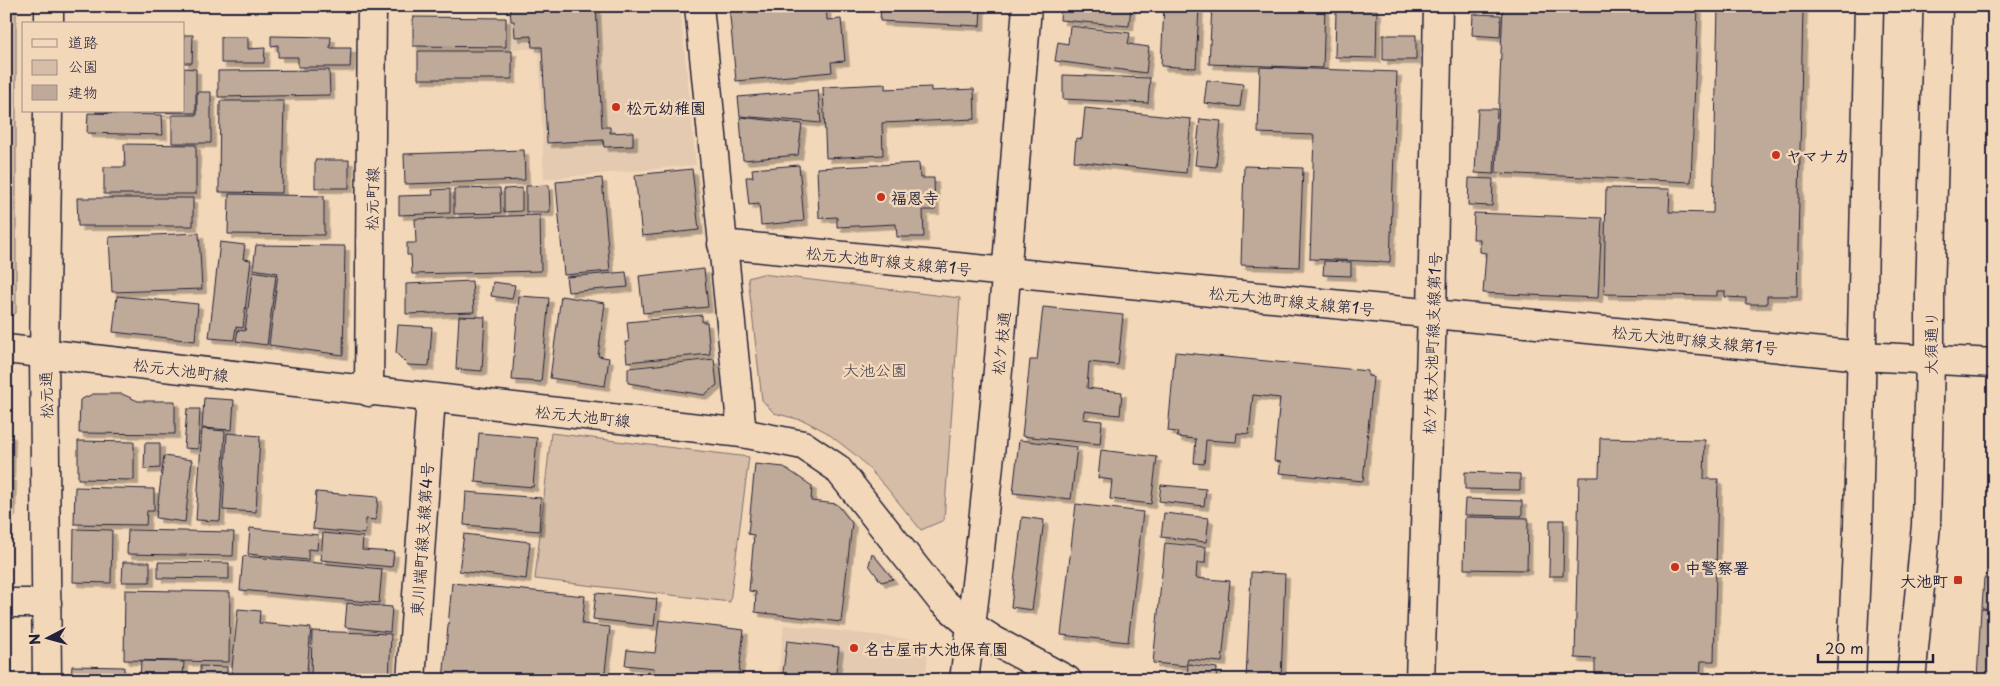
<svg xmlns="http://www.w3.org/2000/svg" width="2000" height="686" font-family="'Playpen Sans','Klee One',sans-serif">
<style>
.built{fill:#e3cab0}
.green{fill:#d5bda7;stroke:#7c7071}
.building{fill:#bfaa9a;stroke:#22223b;filter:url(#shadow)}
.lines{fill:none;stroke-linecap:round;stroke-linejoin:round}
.minor-casing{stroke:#22223b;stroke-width:31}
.tertiary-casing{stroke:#22223b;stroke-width:31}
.minor{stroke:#f3d7b9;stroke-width:28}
.tertiary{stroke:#f3d7b9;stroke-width:28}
.poi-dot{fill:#c8321e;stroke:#f3d7b9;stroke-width:2}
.labels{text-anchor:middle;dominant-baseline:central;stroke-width:5;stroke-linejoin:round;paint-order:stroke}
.poi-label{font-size:16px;font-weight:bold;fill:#22223b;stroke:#f3d7b9;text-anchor:start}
.street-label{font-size:16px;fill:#22223b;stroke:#f3d7b9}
.park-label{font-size:16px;fill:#464151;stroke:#f3d7b9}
</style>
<defs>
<filter id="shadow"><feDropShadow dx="4.5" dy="4.5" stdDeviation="0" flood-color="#0004"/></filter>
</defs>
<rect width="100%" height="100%" fill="#f3d7b9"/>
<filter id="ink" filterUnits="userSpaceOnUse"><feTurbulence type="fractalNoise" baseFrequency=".02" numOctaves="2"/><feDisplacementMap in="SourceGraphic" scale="10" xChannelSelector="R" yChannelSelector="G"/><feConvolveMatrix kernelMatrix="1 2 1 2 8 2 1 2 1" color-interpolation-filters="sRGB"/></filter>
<g filter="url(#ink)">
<path class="built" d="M508,6H680L696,165L544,179L539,49H510Z
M784,625L927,641L928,655L925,680H778Z"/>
<path class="green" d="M6,6H16V313L8,318Z
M762,274L960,298L944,520L921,530L886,487L858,457L826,432L805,421L774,413L762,400L748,278Z
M551,433L749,457L730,602L535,579Z"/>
<path class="building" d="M510,6H596L602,127H610V133L633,132V146L604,147L603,140L547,143L542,47H532L531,36L515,37L514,21H511Z
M729,6H826L827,20L841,19L845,61L831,62L832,72L736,81Z
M881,6H981L980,26L880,21Z
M1061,6H1131L1129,26L1060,20Z
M1164,6H1199L1196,68L1161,66Z
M1212,6H1325L1323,68L1209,64Z
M1503,6H1698L1691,182L1496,173Z
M1718,6H1803L1797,296H1767V304H1746V298L1725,297V291H1717V296L1604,294L1606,188L1670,189L1669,212L1713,213Z
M1336,9L1377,10L1376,58L1335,57Z
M1473,14L1501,15L1500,37L1472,35Z
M413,17L506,18V47L413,46Z
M1070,26L1130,33L1128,44L1149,47L1146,73L1055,61L1058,42L1068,44Z
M184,35H193L192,63H184Z
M1383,35H1416V60H1383Z
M271,36L331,37L330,48H351L350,67H298V57H278V45L271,46Z
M221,37H248V49L265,48L264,63H221Z
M418,51H512V79H418Z
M1260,67L1397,72L1390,262L1310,259L1314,135L1258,133Z
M184,68L196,69V113L95,112L184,111Z
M329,70L330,95L218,97V71Z
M1063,75L1150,78L1148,103L1063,99Z
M1207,80L1243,84L1240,107L1204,103Z
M885,84V89L931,87V91L974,89L975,119L882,123L883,155L826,158L823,87Z
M818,90L821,123L740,116L738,97Z
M197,92H211V143H172V115H197Z
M220,101H284L282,193L219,192Z
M1085,108L1191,119L1186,173L1074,161L1076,138L1082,139Z
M1478,109H1497L1494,174L1475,173Z
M88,113L162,115L163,135L87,133Z
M740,117L802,124L798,155L743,160Z
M1200,119L1221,121L1216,167L1195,165Z
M124,144L196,145V194H104V167H125Z
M524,150L525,180L405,184L404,154Z
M315,160H349V188H315Z
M919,163L920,178H934L935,210H923L924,237H897L896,224L837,227V217L819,218L817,168Z
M799,165L804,221L761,225L759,204L749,205L746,177H753L752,169Z
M1244,166L1303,168L1299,267L1241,265Z
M692,169L699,230L642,236L635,175Z
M602,178L610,271L564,275L556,182Z
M1469,178L1493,179L1492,206L1468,205Z
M549,185L550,212H526V186Z
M500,188L501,213L454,214V189Z
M522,188V211L504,212V189Z
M450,189V213L399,215V196L433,195L432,190Z
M229,194L324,196V235L228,234Z
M77,198H193V226H78Z
M1474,213L1602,218L1598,298L1483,293L1486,253L1480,252V239H1473Z
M540,215L541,271L412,274L411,255H407V243H416L415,219Z
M199,233L202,289L112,292L109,237Z
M220,242L245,245L243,259L251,260L243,328L236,327L234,340L209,338Z
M256,245L345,246L343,355L269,345L278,273L253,269Z
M1324,261L1351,262V276L1323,275Z
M704,269L708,307L643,313L639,276Z
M253,271L276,275L267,345L236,341L238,330L245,331Z
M626,272L628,287L568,292L566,277Z
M472,281L474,312L406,314V284Z
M493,282L515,285L512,299L491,296Z
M117,296L198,304L195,341L113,332Z
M519,296L549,298L541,382L512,380Z
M561,296L605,303L598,356L609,358L605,386L550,378Z
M1043,307L1123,315L1118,365L1089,362L1087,388L1122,392L1120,415L1084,411L1083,419L1102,421L1100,444L1022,436L1030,360H1037Z
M702,315V322H707L710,354L627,362L625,342H629L627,322Z
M459,316L485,317L482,371L456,369Z
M398,325L432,327L429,366L408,365L396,353Z
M1175,352L1368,371V376L1373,377L1363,481L1279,473L1281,462L1274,461L1280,398L1253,395L1249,434L1237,433L1236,442L1206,440L1204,464L1194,463L1196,439L1177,437L1178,432L1168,431Z
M714,359L717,385L704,395L628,383V368Z
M93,394H122L138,401H175V434L79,433L80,400Z
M204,398L234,400L232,430L202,428Z
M187,409H200L198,449L184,448Z
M202,429L225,431L220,521L196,520Z
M227,433L260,436L256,512L223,510Z
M479,433L537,438L533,487L475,482Z
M6,434H11L10,474L6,473Z
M1600,438L1705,440L1704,479H1718L1714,661H1701L1700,680H1595V659L1575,658L1579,477H1599Z
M1019,440L1077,447L1071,499L1013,493Z
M78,441L134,442V480L78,479Z
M145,443H160V468L144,469Z
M1101,450L1157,457L1151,504L1110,499L1112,480L1098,478Z
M164,456L192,460L185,522L156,518Z
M755,464L784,467L812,486L811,501L837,504L852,523L841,622L755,612L756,592L749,591L754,535L748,534Z
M1465,472L1520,474V490L1465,489Z
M6,476L12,477L11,512H6Z
M1161,485L1206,489L1204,506L1159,501Z
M75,487L154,489V511H147L146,525L74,524Z
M316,492L378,497L376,520L366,519L365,534L313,529Z
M466,492L541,498L539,531L464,525Z
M1465,499L1522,501V516L1464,515Z
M1076,504L1143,512L1128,642L1061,635Z
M1164,513L1209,518L1206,542L1161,537Z
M1022,517L1044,520L1032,610L1011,607Z
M1465,517L1528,518L1527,570L1464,569Z
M1550,520H1564L1563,576H1549Z
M250,528L318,535L317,550L308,549V560L248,554Z
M74,529L112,530L111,583L73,582Z
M128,530L234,532L233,556L127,554Z
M323,533L363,537L362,550L394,552L392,567L321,560Z
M464,534L530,542L526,579L459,571Z
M1165,543L1206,547L1205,563H1197L1196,578L1230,581L1222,662L1188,659L1186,666L1153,663Z
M872,553L893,579L881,582L869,565Z
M1994,554V577H1986Z
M243,556L382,569L379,603L240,590Z
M123,562H150V582H122Z
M158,562L229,563V579L158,578Z
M1251,572L1285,574L1281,680H1246Z
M1984,578H1994V609L1982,608Z
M452,583L585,596L582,624L610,627L604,680H443Z
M125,590L230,592L229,662L124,660Z
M596,593L657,599L654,626L593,619Z
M347,603L392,607L390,632L345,627Z
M238,609L260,611L259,623L311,628L306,680L231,678Z
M1981,609L1994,610V680H1977Z
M659,620L744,630L738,680H653L654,668L625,665L627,650L655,653Z
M312,631L391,634L389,680H311Z
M787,641L839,647L835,680H782Z
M141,661L184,662L183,676H197V680H140Z
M1188,664L1217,668L1216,680H1187Z
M72,666L124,667V680H71Z
M200,666L227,667V680H200Z"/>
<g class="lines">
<defs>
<path id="minor" d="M699,6L742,433
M49,24V6
M722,244L1862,356L1994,363
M369,392L372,6
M6,603H47
M47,680L44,353L48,111
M411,680L431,398
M964,680C994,456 1010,231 1027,6
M1420,680L1432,314L1438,6"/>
<path id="tertiary" d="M6,349L742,433L803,445L837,468L941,600L970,625L995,641L1067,680
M1851,680L1858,526L1869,6
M1911,680L1926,525L1930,361V295L1938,6"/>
</defs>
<use href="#minor" class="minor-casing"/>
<use href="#tertiary" class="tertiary-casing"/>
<use href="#minor" class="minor"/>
<use href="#tertiary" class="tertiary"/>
</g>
</g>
<g class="poi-dot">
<circle cx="616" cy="107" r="5"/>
<circle cx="1776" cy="155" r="5"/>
<circle cx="881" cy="197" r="5"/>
<circle cx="1675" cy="567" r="5"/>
<rect x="1953" y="575" width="10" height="10" rx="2.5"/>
<circle cx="854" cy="648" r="5"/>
</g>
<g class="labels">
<g class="poi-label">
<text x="626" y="107">松元幼稚園</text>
<text x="1786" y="155">ヤマナカ</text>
<text x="891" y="197">福恩寺</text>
<text x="1685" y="567">中警察署</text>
<text x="1948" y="580" text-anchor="end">大池町</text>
<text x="864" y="648">名古屋市大池保育園</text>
</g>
<g class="street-label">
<text transform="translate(371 199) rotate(-89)">松元町線</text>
<text transform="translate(889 260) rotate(6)">松元大池町線支線第1号</text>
<text transform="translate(1292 300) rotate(6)">松元大池町線支線第1号</text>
<text transform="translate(1695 339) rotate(6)">松元大池町線支線第1号</text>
<text transform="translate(1000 343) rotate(-84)">松ケ枝通</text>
<text transform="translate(1431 343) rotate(-88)">松ケ枝大池町線支線第1号</text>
<text transform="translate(1930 343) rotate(-90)">大須通り</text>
<text transform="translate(181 369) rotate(7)">松元大池町線</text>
<text transform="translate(45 395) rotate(-91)">松元通</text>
<text transform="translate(583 415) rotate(6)">松元大池町線</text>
<text transform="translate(421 539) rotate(-86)">東川端町線支線第4号</text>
</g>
<g class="park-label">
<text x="875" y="369">大池公園</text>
</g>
</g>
<rect width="2000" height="686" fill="none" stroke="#f3d7b9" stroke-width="25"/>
<rect x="12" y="12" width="1975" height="661" fill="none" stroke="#22223b" stroke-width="2" filter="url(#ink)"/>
<rect x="22" y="22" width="162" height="90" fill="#f3d7b9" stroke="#9f8f87"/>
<rect x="32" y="39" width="25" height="8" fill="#f3d7b9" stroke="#9f8f87"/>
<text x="68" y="48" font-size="15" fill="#22223b">道路</text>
<rect x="32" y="60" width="25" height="15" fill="#d5bda7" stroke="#9f8f87"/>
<text x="68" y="72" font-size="15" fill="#22223b">公園</text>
<rect x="32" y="85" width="25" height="15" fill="#bfaa9a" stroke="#9f8f87"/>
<text x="68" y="98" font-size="15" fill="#22223b">建物</text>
<g transform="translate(48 638) rotate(264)" stroke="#f3d7b9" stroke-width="4" paint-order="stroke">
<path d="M0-4L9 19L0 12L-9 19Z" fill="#22223b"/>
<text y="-8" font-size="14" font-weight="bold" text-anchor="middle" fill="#22223b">N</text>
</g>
<path d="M1818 654v8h115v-8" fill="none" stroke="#22223b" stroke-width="2.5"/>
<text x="1825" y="654" font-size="15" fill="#22223b" stroke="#f3d7b9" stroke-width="4" paint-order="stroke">20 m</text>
</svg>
